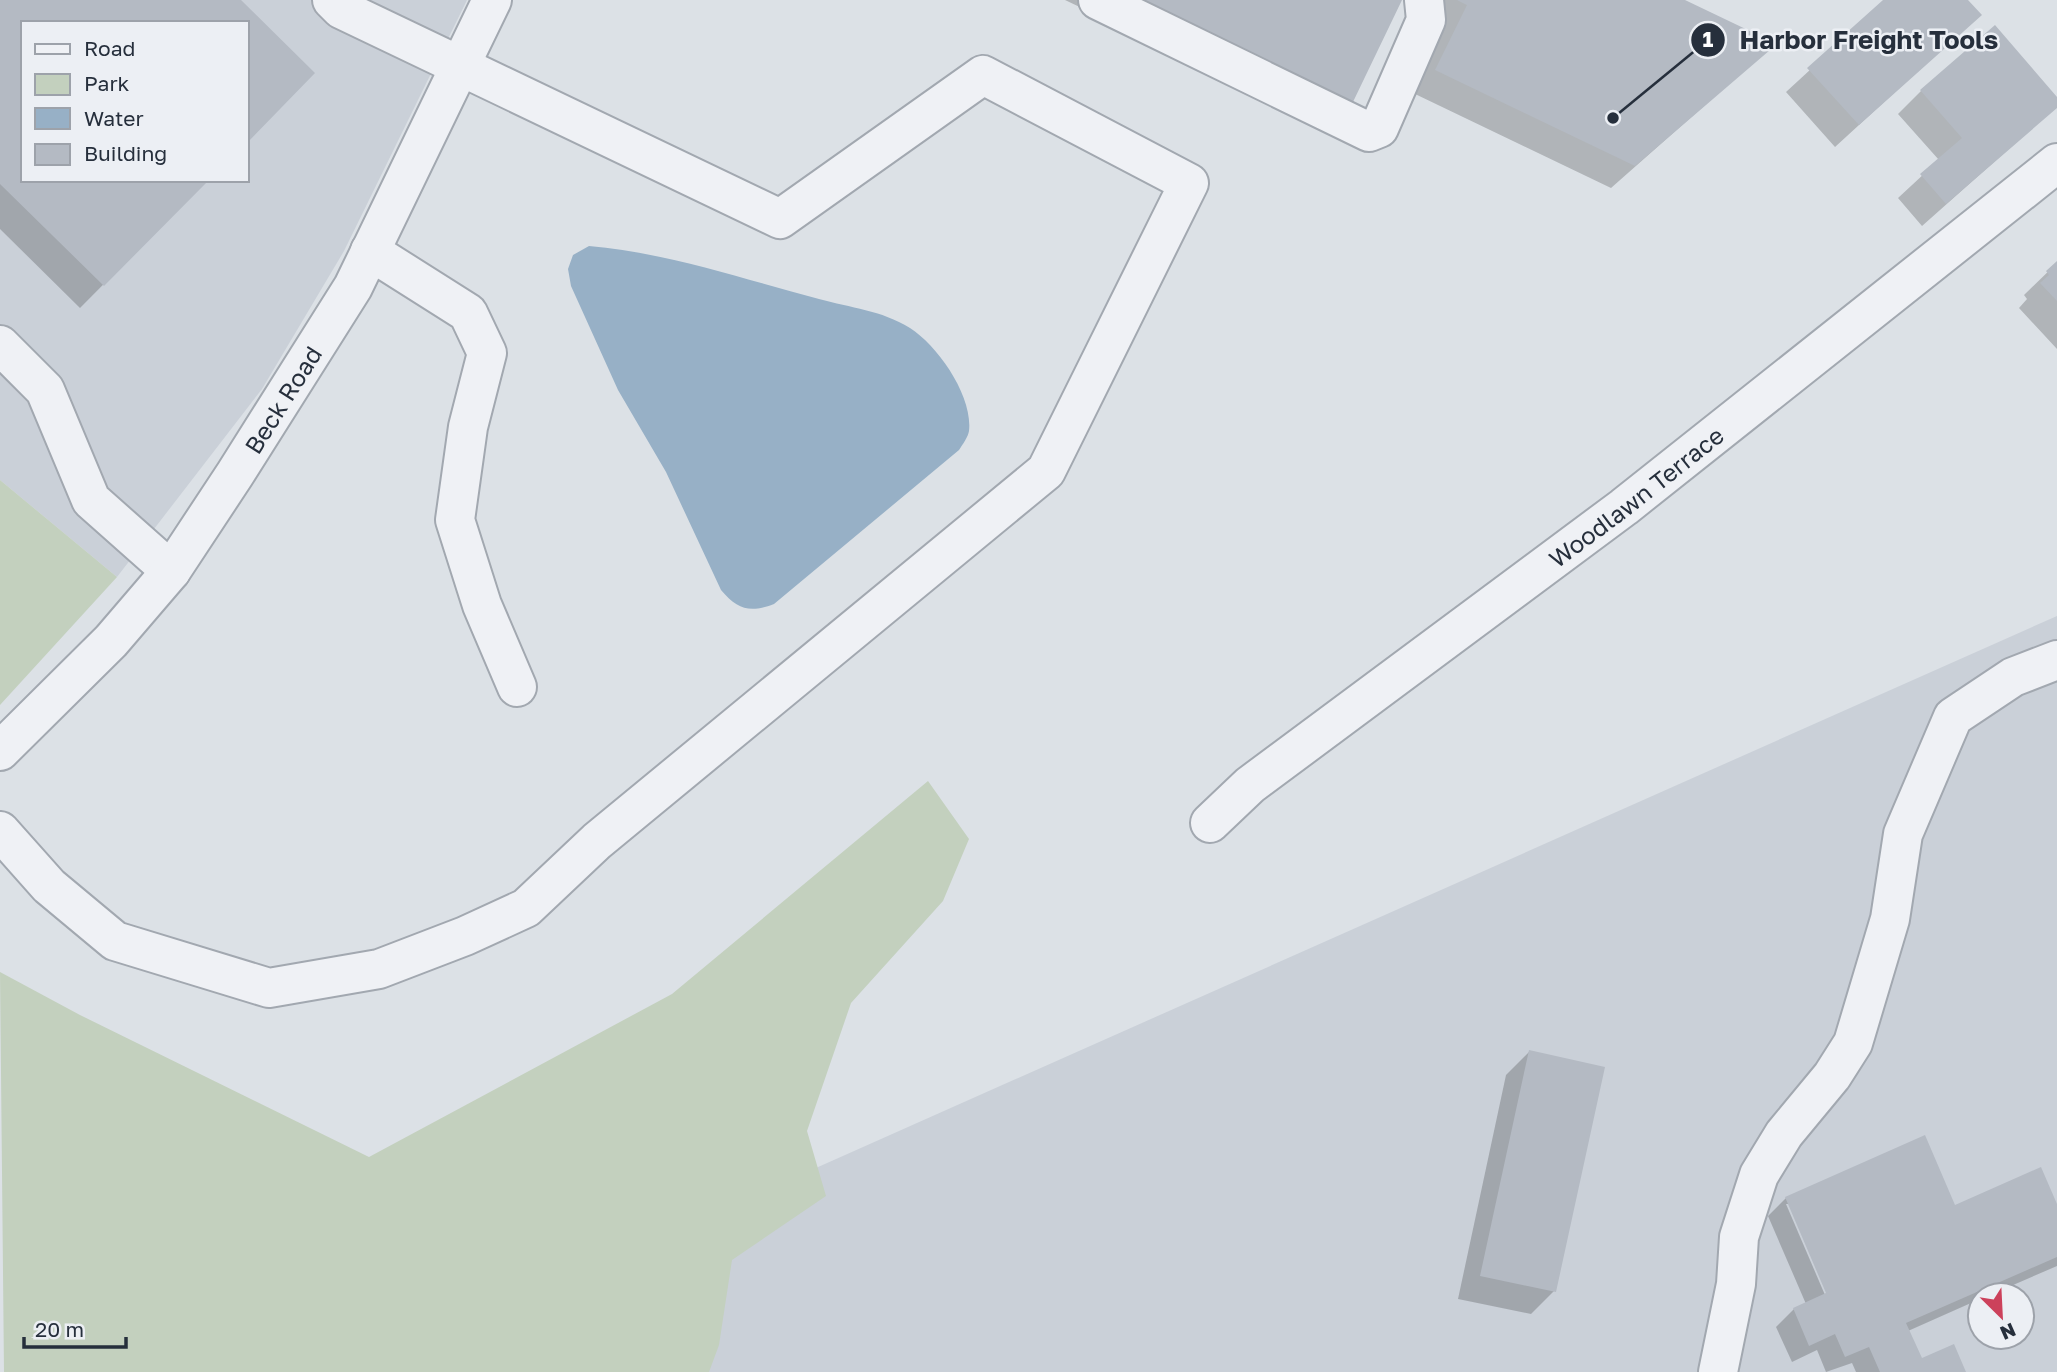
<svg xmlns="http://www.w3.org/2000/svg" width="2057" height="1372" font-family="'Golos Text',sans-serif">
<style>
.built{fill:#cad0d8;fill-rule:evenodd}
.green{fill:#c3d0be}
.water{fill:#97b0c6}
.shadow{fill:#0003;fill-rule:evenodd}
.building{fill:#b4bac3}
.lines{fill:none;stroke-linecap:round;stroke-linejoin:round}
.minor-casing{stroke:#a2a8b0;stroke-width:42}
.minor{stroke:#eff1f5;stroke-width:38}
.labels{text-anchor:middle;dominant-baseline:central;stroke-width:5;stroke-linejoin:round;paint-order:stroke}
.street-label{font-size:24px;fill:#262f3c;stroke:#eceff4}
.leader{fill:none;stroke:#262f3c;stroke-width:2.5}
.callout-dot{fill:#262f3c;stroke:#eceff4;stroke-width:2.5}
.mark-label{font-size:21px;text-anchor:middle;font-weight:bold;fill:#fff}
.callout-label{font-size:26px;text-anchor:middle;font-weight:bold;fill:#262f3c;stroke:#eceff4;stroke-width:5;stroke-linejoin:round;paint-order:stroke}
</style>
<rect width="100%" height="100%" fill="#dce1e6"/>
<path class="built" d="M0,0H467L344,251L262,389L117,577L0,480ZM23,23H247V180H23Z
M2057,616V1372H687L699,1220ZM1980,1295H2022V1337H1980Z"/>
<path class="green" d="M0,480L117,577L0,705Z
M928,781L969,839L943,901L851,1003L807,1131L826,1196L732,1260L719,1345L709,1372H4L0,972L80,1015L369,1157L672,994Z"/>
<path class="water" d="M589,246C668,253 743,279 819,299C851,308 881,310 910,328C938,346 973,396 969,431C968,437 963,444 959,450L774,604C750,613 738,610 721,590L666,472L618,390L571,286L568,269L573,255Z"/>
<path class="shadow" d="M0,0H239L313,73L247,140V23H23V180H207L80,308L0,229Z
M1065,0H1397L1328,125Z
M1441,0H1681L1774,44L1611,188L1413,93L1445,28L1431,21Z
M1886,0H1965L1979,15L1835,147L1786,92Z
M1921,91L2057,100V106L1922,226L1898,198L1939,160L1898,114Z
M2057,263V349L2019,308L2027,299L2024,295Z
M1529,1052L1554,1291L1531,1314L1458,1299L1506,1075Z
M1786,1198L1954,1207L2057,1208V1266L1990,1295H1980V1299L1908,1331L1921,1360L1964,1372H1856L1852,1363L1826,1372L1817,1350L1792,1362L1776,1327L1794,1309L1806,1304L1768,1216ZM1786,1204H1789L1831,1301L1828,1302Z"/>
<path class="building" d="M0,0H241L315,73L247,143V23H23V180H209L104,286L0,184Z
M1136,0H1402L1352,104Z
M1457,0H1685L1777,44L1635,166L1435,70L1467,5Z
M1883,0H1968L1982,15L1859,125L1807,68Z
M1995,25L2057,97V108L1946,204L1920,174L1962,138L1920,90Z
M2057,261V301L2040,283L2049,275L2046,271Z
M1529,1050L1605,1067L1556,1292L1480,1276Z
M1925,1135L1955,1205L2041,1167L2057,1204V1257L1906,1323L1922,1358L1954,1344L1966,1372H1880L1869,1347L1845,1357L1835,1334L1809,1346L1793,1308L1826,1293L1785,1197Z"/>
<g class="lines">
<defs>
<g id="minor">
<path d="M1098,0L1369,132L1379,128L1426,20L1424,0"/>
<path d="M370,251L468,313L487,353L468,427L455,520L482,605L517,687"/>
<path d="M0,345L45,390L91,500L171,571"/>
<path id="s1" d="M0,751L111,641L171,571L235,474L353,287L492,0"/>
<path id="s2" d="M1210,823L1250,785L1624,507L2057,163"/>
<path d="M0,831L49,886L115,941L269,988L379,969L465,936L526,908L597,841L1046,471L1189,183L983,75L780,219L341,9L332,0"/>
<path d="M1718,1372L1736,1284L1739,1237L1759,1175L1784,1134L1832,1076L1853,1043L1890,919L1903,834L1953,717L2013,677L2057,660"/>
</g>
</defs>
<use href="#minor" class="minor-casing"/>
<use href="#minor" class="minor"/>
</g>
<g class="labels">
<g class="street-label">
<text stroke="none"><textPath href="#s1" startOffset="453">Beck Road</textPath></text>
<text stroke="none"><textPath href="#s2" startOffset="537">Woodlawn Terrace</textPath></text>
</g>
</g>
<path class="leader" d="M1613 118L1708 40"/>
<g class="callout-dot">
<circle cx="1613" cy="118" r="7"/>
<circle cx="1708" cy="40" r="18"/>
</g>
<g class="mark-label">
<text x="1708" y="47">1</text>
</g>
<g class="callout-label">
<text x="1869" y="49">Harbor Freight Tools</text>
</g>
<rect x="21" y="21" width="228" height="161" fill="#eceff4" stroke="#9da2aa" stroke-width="2"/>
<rect x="35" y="44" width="35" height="10" fill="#eff1f5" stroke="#9da2aa" stroke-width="2"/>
<text x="84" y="56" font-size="21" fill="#262f3c">Road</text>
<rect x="35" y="74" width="35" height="21" fill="#c3d0be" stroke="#9da2aa" stroke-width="2"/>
<text x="84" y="91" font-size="21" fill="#262f3c">Park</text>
<rect x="35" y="108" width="35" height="21" fill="#97b0c6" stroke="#9da2aa" stroke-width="2"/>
<text x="84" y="126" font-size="21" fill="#262f3c">Water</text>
<rect x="35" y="144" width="35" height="21" fill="#b4bac3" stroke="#9da2aa" stroke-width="2"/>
<text x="84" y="161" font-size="21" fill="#262f3c">Building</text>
<g transform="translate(2001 1316) rotate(156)"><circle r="33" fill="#eceff4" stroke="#9da2aa" stroke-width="2"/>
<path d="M0-5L12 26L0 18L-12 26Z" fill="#cc415b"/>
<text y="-10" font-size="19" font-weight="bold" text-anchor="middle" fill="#262f3c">N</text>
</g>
<path d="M24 1337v10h102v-10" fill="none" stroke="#262f3c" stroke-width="3.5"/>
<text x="35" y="1337" font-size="21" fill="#262f3c" stroke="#eceff4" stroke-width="5" paint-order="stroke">20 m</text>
</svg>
